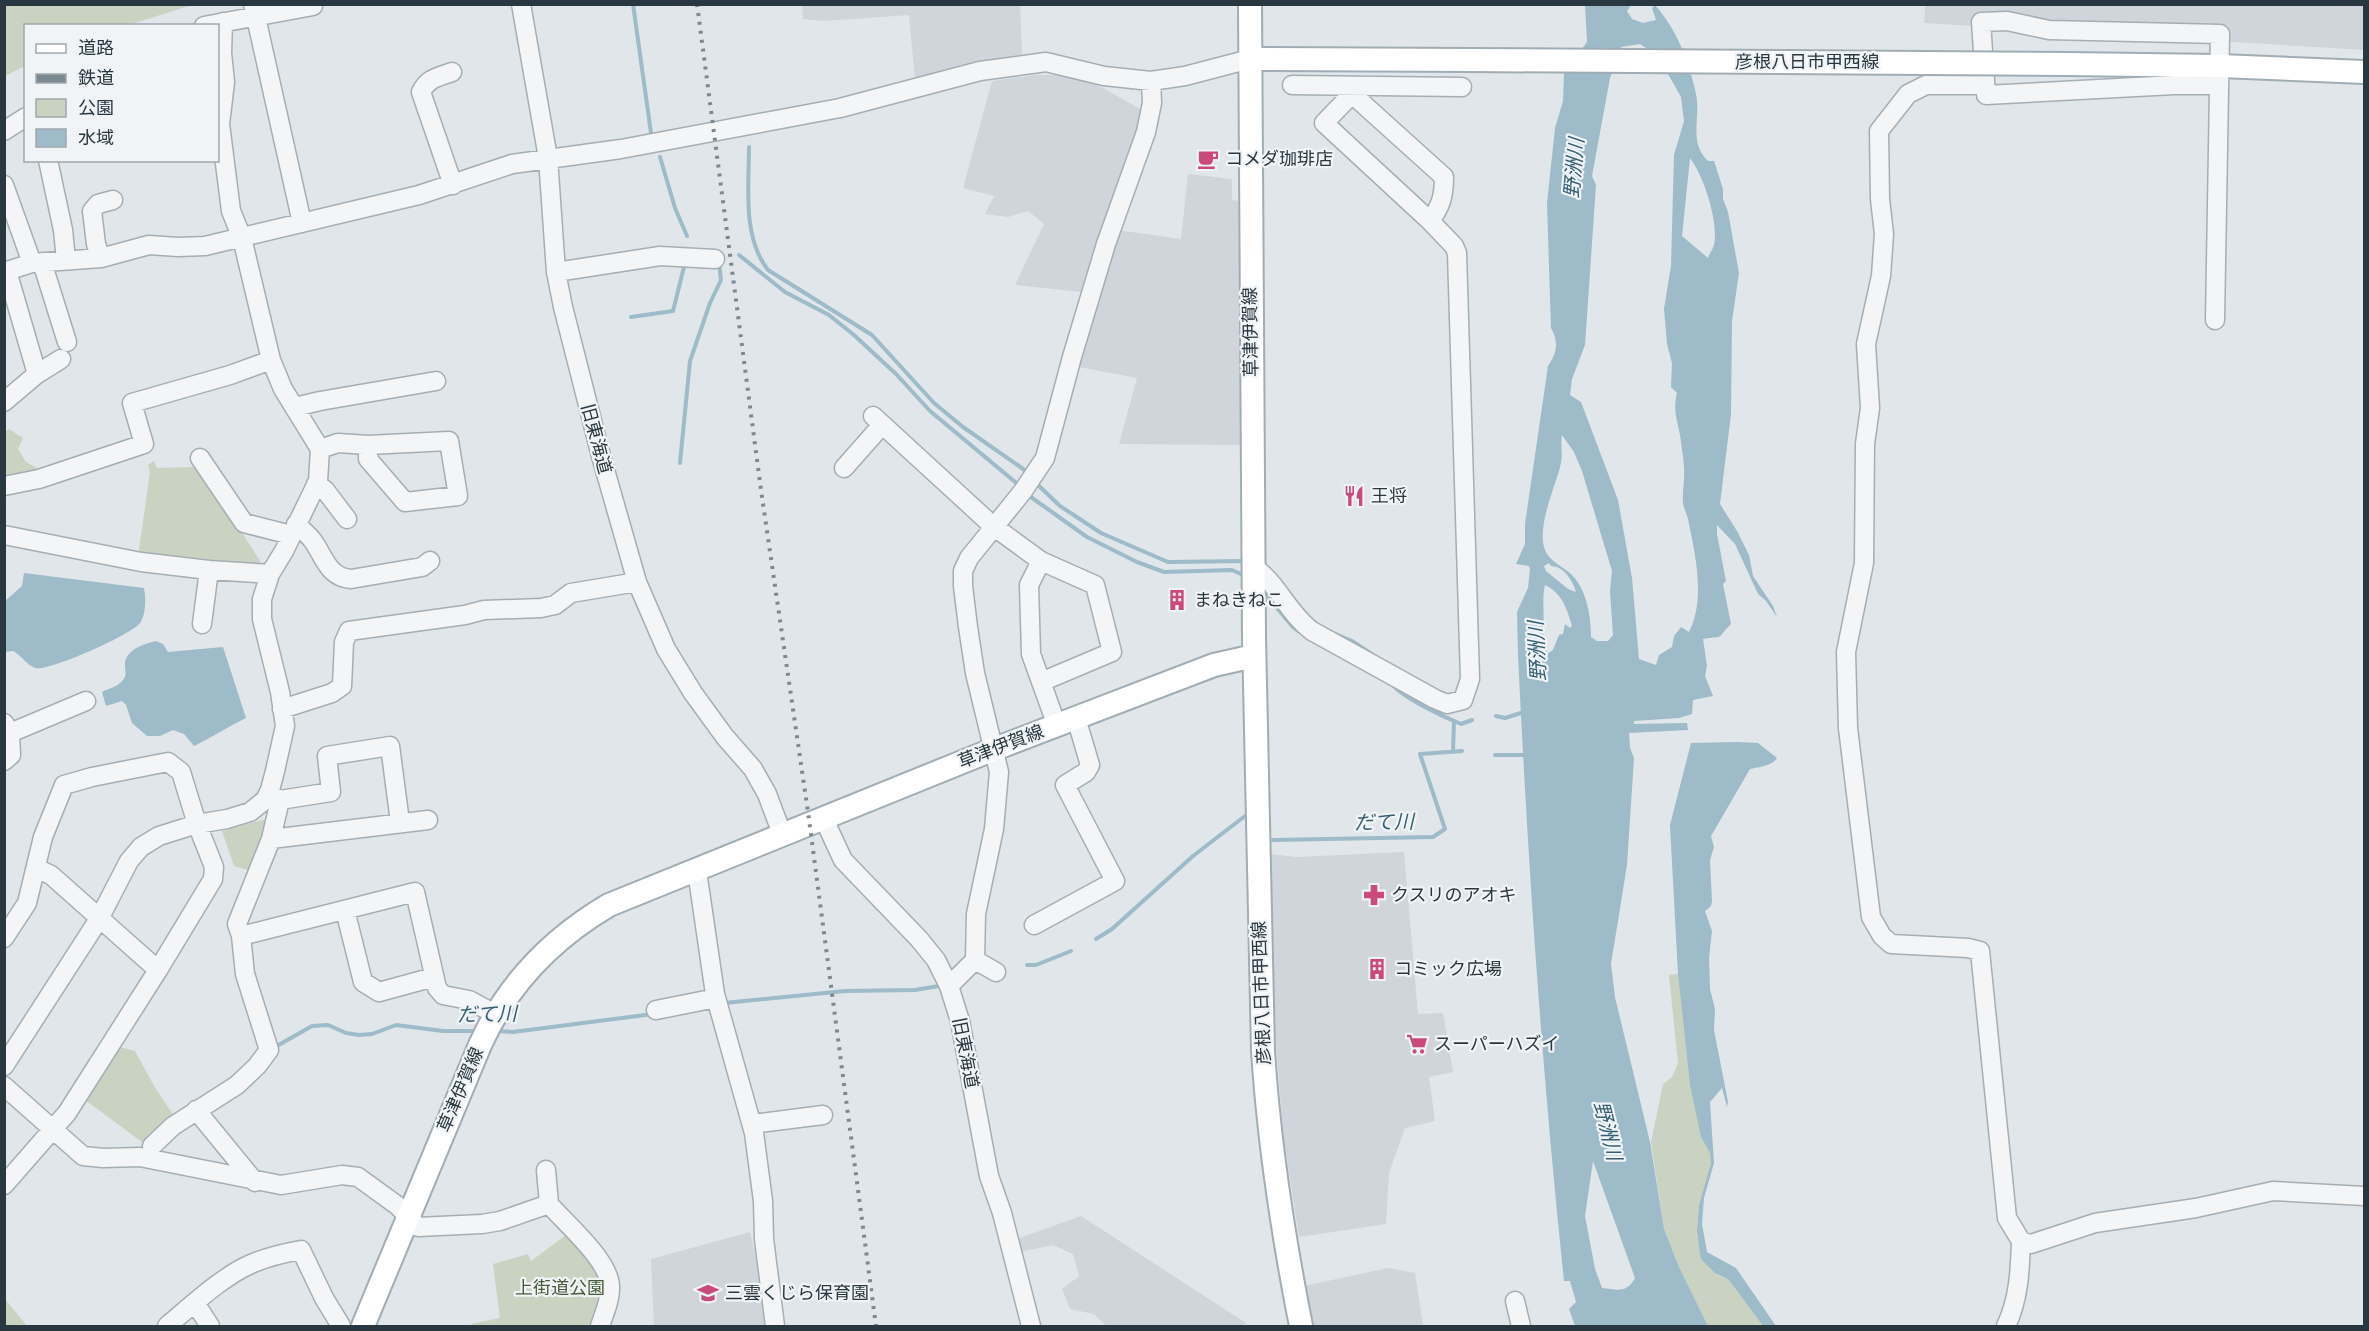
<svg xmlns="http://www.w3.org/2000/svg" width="2369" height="1331" font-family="'Source Sans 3','Noto Sans JP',sans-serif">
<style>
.built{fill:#cfd5db}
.green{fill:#cad2c2}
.water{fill:#9dbbc8;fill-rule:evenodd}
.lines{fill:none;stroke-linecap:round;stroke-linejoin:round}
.stream{stroke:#9dbbc8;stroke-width:4}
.minor-casing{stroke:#a5aeb3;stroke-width:21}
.major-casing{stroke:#a0adb4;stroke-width:26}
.minor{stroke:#f3f5f7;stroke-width:18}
.major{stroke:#fff;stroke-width:22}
.rail{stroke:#7a8992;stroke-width:4;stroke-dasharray:3 6;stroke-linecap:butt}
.major-bridge-casing{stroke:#a0adb4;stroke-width:26;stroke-linecap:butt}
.major-bridge{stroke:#fff;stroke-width:22}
.labels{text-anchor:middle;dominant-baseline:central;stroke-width:4.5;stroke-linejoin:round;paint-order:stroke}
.street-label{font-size:18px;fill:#293740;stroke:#f0f4f6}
.poi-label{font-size:18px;fill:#293740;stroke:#f0f4f6;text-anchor:start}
.park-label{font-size:18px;fill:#465b37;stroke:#f0f4f6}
.water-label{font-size:20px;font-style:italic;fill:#355f72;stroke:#f0f4f6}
</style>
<rect width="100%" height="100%" fill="#e0e6e9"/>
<path class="built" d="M1925,4L2364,5V50L1924,23Z
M802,5H1020L1022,54L915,79L909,15L824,21L803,19Z
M1035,75H1065L1101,87L1142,110L1141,134L1082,292L1015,285L1044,224L1028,211L1008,217L985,214L994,196L963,188L992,81Z
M1188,174L1232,179V200L1239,201L1242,232L1246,445L1119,444L1137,378L1079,367L1117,230L1181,239Z
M1404,852L1418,1014L1443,1013L1453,1072L1429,1077L1435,1121L1405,1128L1389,1173L1386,1224L1299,1237L1283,1133L1274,1015L1270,854L1297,857Z
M1081,1216L1246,1323L1243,1326H1106L1094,1314L1070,1309L1062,1289L1079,1276L1073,1254L1053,1245L1020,1252L1017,1239Z
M750,1232L771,1326H654L651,1259Z
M1388,1268L1415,1273L1423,1326H1313L1304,1286Z"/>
<path class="green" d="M4,5L5,4L192,5L129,25L26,26L25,66L5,76Z
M9,429L23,438L18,449L26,462L42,471L5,497V432Z
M154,461L157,468L193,467L204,472L265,569L138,557L150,472L148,465Z
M270,818L255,872L234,866L222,831Z
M1678,974L1690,1086L1701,1137L1710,1152L1711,1163L1699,1206L1697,1230L1700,1256L1719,1276L1729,1280L1763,1326H1708L1679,1267L1664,1229L1651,1142L1663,1084L1672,1077L1678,1063L1669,975Z
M120,1047L135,1051L154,1086L174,1116L142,1142L85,1100Z
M566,1235C602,1274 609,1274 592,1326H472L471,1324L500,1318L493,1264L528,1254L531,1261Z
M4,1299H5L27,1326H5Z"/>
<path class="water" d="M1585,5H1631L1627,11L1632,19L1643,23L1656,20L1652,8L1655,5C1677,30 1689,61 1696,94C1701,118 1688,142 1708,161H1714L1723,189V199L1728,212L1739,273L1732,321L1731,414L1720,504L1737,531L1749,555L1753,576L1773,606L1777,617L1766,601L1758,594L1735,544L1717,525V534L1726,581L1723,584L1731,624C1714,641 1727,635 1703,639L1707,666L1705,676L1713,696L1693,700L1692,714L1679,718L1634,721V724L1687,723L1688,730L1629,733L1630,748L1634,758L1627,865L1611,964L1615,997L1650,1142L1664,1229L1679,1267L1708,1326H1575L1569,1309L1576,1302L1570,1281H1564C1542,1073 1528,864 1518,655L1517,612L1528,588L1530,569L1529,566L1516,564L1525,544V524L1548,366C1557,353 1559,342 1551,328L1547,203L1555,128L1563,101L1564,74L1587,42ZM1640,44L1658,56L1681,97L1684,121L1674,155L1671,266L1664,309L1667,344L1672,363L1671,387L1677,393C1672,414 1679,422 1681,442C1682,451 1684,460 1684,469C1685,480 1682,491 1683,502C1683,508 1687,513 1688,519C1695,553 1706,599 1689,632L1681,627L1674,636L1672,647L1659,655L1656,665L1639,659L1632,578L1618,500L1581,402L1570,395L1572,379L1585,345L1596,185L1592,176L1610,78L1621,47ZM1690,158C1704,176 1719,223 1714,245C1713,249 1709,254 1708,258L1682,236ZM1562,435L1574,452L1582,471L1612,571L1610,591L1613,635L1608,641H1597L1591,637C1591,616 1587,591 1572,575C1564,567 1549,561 1545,550C1536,526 1556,486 1561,463C1563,454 1560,444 1562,435ZM1549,563L1551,566C1563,566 1573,580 1576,592L1568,589L1546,571L1544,566ZM1545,585C1563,594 1566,608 1572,625L1570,628L1565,624L1563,634L1559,635L1553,650L1547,654L1546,637L1542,633C1546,617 1541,601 1545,585ZM1593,1161L1635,1278C1627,1293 1618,1290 1602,1288L1595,1269L1585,1216Z
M24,573L144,588C146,598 146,615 140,623C131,635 48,672 35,668C27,665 21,655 13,651L5,652V601L22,586Z
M156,641L163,644L168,652L223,647L246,718C227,727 213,737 194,746L184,734L173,730L160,736H147L132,723L126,705L122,701L106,706L102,692C108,689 119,686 123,680C127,675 125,672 125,666C124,650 144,644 156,641Z
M1737,742L1758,743L1777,758C1772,766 1759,767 1750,769L1711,836L1714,847L1710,860L1712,901L1711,906L1705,911L1712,931L1709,958L1710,989L1715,1009L1714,1030L1728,1102L1727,1107L1722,1088L1710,1102L1714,1163L1704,1198L1702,1224L1707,1252L1736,1268L1776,1326H1763L1729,1280L1715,1273L1702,1260L1700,1256L1697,1230L1699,1205L1711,1163L1710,1153L1701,1137L1690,1086L1678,974L1670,825L1691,743Z"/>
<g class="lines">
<path class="stream" d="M633,4L651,133
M749,147C749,186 742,237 768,270L872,335L934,403L963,427L1026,471
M660,157L675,208L687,236
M739,255L785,292L829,315L854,335L896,374L930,411L1020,486
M631,317L673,311L685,263
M680,463L690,361L710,303L721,280L719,263
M1038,485L1060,506L1101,533L1168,562L1245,561
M1028,495L1087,537L1137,562L1164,572L1232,570L1241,574
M1266,595L1293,627L1300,632
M1333,633L1352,641L1376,657
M1392,684C1403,698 1444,717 1461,724L1472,720
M1496,716L1505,718L1524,712
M1453,752L1454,721
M1495,755H1527
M1273,840L1433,837L1445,829L1420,754L1462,751
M1096,939L1112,929L1193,856L1245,816
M1027,965H1036L1071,951
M724,1003L845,991L915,990L939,986
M497,1031L513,1032L653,1014
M275,1047L312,1026L328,1025L346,1033L359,1035L372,1034L396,1025L443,1031H478"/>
<defs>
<path id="minor" d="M253,4L302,223
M521,4L548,158L556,272L563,307L601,456L637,582L666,649L693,693L725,737L753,769L767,794L782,834
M204,26L313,6
M452,72C438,77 428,78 421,92L453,185
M1292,85L1462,87
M1984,85H1926L1908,94L1879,131L1880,199L1884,234L1881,276L1866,344L1870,408L1865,444L1864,563L1846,652L1848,728L1871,917L1882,936L1891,944L1968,948L1980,951L2007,1218L2021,1241L2031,1244L2095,1223L2196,1208L2273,1191L2364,1196
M1352,94L1444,177C1444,196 1441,206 1430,221L1324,123Z
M4,131L26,117
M48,160L63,230L66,260
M4,185L32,263
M101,258L96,244L92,211L98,204L113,200
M42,262L67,342
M556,272L660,256L715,259
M2215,320L2220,34L2049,30L2007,21L1981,22L1986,95L2174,85H2218
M37,374L61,359
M4,402L37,374L7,271L32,263L101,258L149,245L178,247L205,246L419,195L512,164L621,149L840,108L980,71L1046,62L1104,76L1151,81L1185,76L1250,59
M295,407L320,401L436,381
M873,416L993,526L1041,561L1095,585L1112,652L1041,682
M320,449L338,443L368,445L449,441L458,496L405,502L368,459V445
M200,458L244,523L291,535
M844,468L882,425
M316,484L325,490L347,519
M4,486L39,479L144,444L132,403L230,375L271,360
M296,524C301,529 308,534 313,541C325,558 328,577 351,579L422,567L430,561
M4,535L141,562L209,570L270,574
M1041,561L1029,585L1031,654L1057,726
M1254,567C1278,584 1288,613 1312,631L1435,699L1447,704L1463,700L1470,679L1457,253L1454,246L1430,221
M202,624L209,570
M282,709L332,693L342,686L344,642L349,631L465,615L484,610L541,608L555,605L571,593L637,582
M4,723L10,733L11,755L4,761
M10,733L86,701
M268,794L280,800L331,792L327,756L390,746L400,822
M280,800L271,839L428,820
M823,817L843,860L919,939L936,960L949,986L960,1021L989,1176L1002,1213L1031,1326
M36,868L51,875L158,970
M697,871L715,994L754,1133L763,1201L764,1239L775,1326
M345,910L363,982L379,992L434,977
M1034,925L1115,881L1065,785L1086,772L1090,765L1076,718
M241,936L415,892L437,988L443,995L469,1000L495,1014
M4,938L27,903L43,837L64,785L92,777L168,762L181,772L197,824L214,867L213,879L158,970L67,1113L4,1185
M975,960L996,972
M949,986L975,960L976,914L994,829L999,772L975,673L968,627L963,586V571L969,558L1023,491L1045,458L1072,357L1106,244L1146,132L1152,103L1151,81
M656,1010L716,998
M4,1066L99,919L129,861L141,847L159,836L197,824L227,819L250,812L265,800L270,790L275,771L285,726L280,692L262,619V599L270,574L284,551L318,481L320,449L283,389L271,360L242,238L231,211L220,124L225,82L222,53L223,22
M4,1086L83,1156L103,1158L140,1157L281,1185L342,1175L358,1177L398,1206L418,1227L482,1224L500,1221L549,1204C566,1224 609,1260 610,1286C611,1299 604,1314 600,1326
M196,1110L255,1182
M752,1124L823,1115
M152,1146L173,1126L237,1085L257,1066L269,1050L245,974L241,936L237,924L271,839
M546,1170L549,1204
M1515,1301L1521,1326
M195,1303L210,1326
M167,1326C191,1306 223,1276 251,1264C267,1257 284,1253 301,1250L324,1298L341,1326
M2006,1326C2019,1299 2020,1270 2021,1241"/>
<path id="major" d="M1250,4L1254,637L1263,1051C1269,1144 1283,1235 1301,1326
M1250,59L1470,60
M2067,64L2220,66L2364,72
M363,1326L480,1045C507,985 553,938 609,905L992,750L1214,665L1254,656"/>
</defs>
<use href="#minor" class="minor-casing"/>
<use href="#major" class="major-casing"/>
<use href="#minor" class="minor"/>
<use href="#major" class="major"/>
<path class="rail" d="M697,4L761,490L808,812L876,1326"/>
<defs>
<path id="major-bridge" d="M1470,60L2067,64"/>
</defs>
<use href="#major-bridge" class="major-bridge-casing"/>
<use href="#major-bridge" class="major-bridge"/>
</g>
<defs>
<symbol id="cafe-bare" viewBox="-9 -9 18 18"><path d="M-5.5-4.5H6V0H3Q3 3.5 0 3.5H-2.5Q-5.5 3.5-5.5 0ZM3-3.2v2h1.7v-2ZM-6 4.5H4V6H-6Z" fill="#ca4a7b" stroke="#f0f4f6" stroke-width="2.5" paint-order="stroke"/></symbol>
<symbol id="restaurant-bare" viewBox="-9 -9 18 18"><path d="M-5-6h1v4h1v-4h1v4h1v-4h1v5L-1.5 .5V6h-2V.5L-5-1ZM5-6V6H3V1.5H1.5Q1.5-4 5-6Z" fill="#ca4a7b" stroke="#f0f4f6" stroke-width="2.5" paint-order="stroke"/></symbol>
<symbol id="building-bare" viewBox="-9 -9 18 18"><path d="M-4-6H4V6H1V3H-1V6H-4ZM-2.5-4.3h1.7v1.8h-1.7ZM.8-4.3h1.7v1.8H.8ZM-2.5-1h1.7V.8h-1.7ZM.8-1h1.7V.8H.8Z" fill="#ca4a7b" stroke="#f0f4f6" stroke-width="2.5" paint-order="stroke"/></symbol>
<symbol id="pharmacy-bare" viewBox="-9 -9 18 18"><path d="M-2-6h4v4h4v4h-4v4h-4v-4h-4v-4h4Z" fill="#ca4a7b" stroke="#f0f4f6" stroke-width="2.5" paint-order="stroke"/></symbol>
<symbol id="supermarket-bare" viewBox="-9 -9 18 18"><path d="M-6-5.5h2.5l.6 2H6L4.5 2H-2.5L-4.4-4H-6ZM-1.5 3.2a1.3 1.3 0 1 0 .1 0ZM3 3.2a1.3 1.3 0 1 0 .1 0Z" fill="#ca4a7b" stroke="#f0f4f6" stroke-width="2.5" paint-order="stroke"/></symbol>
<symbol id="school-bare" viewBox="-9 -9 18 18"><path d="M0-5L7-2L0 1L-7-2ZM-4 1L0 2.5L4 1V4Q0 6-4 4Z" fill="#ca4a7b" stroke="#f0f4f6" stroke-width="2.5" paint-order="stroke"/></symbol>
</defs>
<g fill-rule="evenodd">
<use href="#cafe-bare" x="1193" y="144" width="30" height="30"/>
<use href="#restaurant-bare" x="1339" y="481" width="30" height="30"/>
<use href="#building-bare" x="1162" y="585" width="30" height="30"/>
<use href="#pharmacy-bare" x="1359" y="880" width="30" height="30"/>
<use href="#building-bare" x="1362" y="954" width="30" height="30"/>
<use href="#supermarket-bare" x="1402" y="1029" width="30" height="30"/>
<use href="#school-bare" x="693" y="1278" width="30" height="30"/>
</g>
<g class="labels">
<g class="street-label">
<text x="1807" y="62">彦根八日市甲西線</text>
<text transform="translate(1251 332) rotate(-91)">草津伊賀線</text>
<text transform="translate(596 439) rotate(75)">旧東海道</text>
<text transform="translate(1001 747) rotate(-21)">草津伊賀線</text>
<text transform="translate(1262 993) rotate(-92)">彦根八日市甲西線</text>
<text transform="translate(965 1053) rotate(79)">旧東海道</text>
<text transform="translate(461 1090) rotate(-67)">草津伊賀線</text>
</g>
<g class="poi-label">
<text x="1225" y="159">コメダ珈琲店</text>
<text x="1371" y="496">王将</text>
<text x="1194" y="600">まねきねこ</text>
<text x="1391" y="895">クスリのアオキ</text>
<text x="1394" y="969">コミック広場</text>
<text x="1434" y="1044">スーパーハズイ</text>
<text x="725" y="1293">三雲くじら保育園</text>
</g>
<g class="park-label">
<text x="560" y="1288">上街道公園</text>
</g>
<g class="water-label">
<text transform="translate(1575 168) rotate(-85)">野洲川</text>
<text transform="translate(1538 651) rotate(-93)">野洲川</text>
<text transform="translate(1384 823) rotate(-1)">だて川</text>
<text transform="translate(487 1015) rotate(-1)">だて川</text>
<text transform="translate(1607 1131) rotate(76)">野洲川</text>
</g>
</g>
<rect width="2369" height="1331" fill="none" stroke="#293740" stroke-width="12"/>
<rect x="24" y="24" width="195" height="138" fill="#f0f4f6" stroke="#a0a8ad" stroke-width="1.5"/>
<rect x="36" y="44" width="30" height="9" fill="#ffffff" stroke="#a0a8ad" stroke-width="1.5"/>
<text x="78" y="54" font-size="18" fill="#293740">道路</text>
<rect x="36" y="74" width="30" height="9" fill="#7a8992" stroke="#a0a8ad" stroke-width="1.5"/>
<text x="78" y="84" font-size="18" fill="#293740">鉄道</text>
<rect x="36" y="99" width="30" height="18" fill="#cad2c2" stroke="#a0a8ad" stroke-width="1.5"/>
<text x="78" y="114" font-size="18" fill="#293740">公園</text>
<rect x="36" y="129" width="30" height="18" fill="#9dbbc8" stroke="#a0a8ad" stroke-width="1.5"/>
<text x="78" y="144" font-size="18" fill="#293740">水域</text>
</svg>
